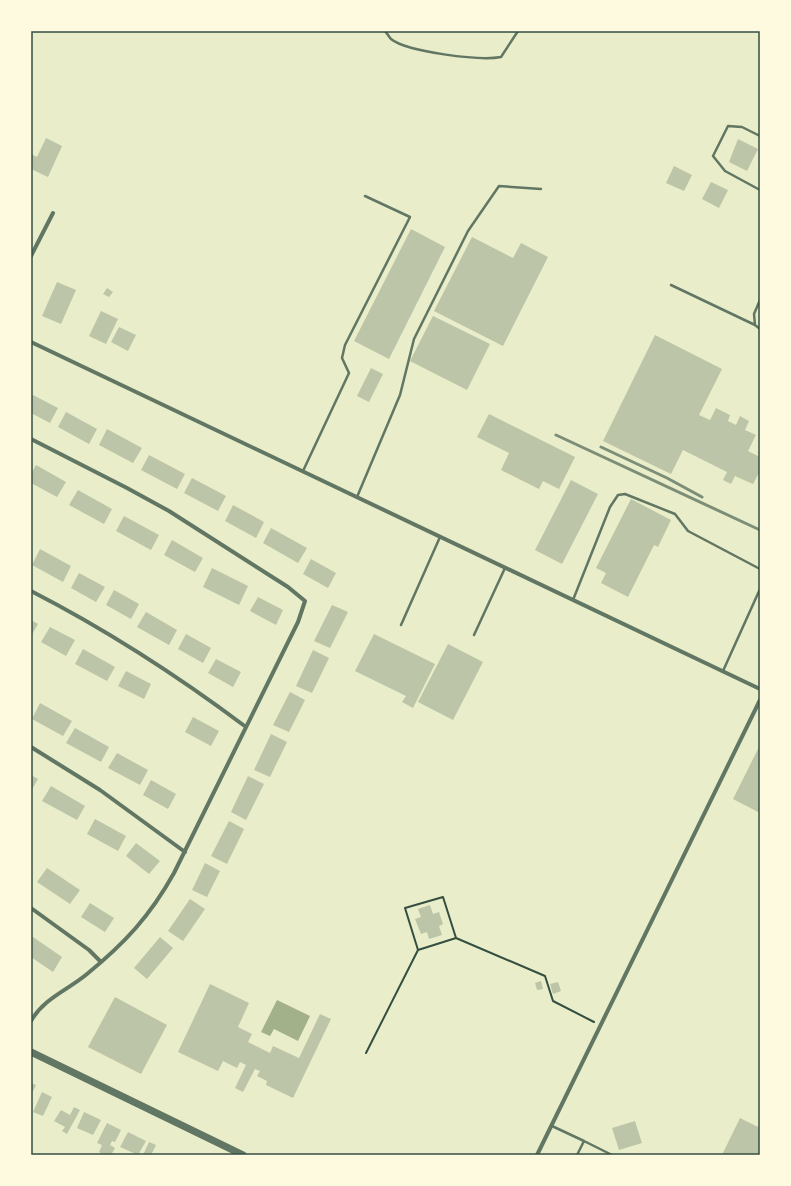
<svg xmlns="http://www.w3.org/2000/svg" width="791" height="1186" font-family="Ubuntu,sans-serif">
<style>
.water{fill:#a3b18a}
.building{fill:#bcc5a7}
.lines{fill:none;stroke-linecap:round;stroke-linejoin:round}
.path{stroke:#344e41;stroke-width:2}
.service{stroke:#617663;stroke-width:2.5}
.minor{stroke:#617663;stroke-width:4}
.tertiary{stroke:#617663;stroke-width:7}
.rail{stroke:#7c8e77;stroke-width:3}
.neatline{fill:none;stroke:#344e41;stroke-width:1.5}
</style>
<rect width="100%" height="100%" fill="#e9edc9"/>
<path class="water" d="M277,1000L310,1016L298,1041L274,1029L270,1036L261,1032Z"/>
<path class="building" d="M46,138L62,146L48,177L31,169V154L37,157Z
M738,139L758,149L747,171L729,162Z
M674,166L692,175L684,191L666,183Z
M711,182L728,190L719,208L702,199Z
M411,229L445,247L389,359L354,341Z
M472,237L513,258L521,243L548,257L503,346L434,311Z
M57,282L76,290L61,324L42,316Z
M107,288L113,292L109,297L103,294Z
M101,311L118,319L106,344L89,336Z
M433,316L490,344L467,390L410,361Z
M119,327L136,335L128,351L111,342Z
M655,335L722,369L699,415L710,420L716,408L730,415L728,421L736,425L740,416L749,421L745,430L756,435L748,451L760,457V471L753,484L735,476L731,484L723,480L727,472L683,450L671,474L603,441Z
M371,368L383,374L369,402L357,396Z
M31,394L58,408L50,423L31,413Z
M66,412L97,429L89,444L58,427Z
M489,414L575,457L559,489L543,481L539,489L501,470L509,453L477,437Z
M107,429L142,448L133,463L99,445Z
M149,455L185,474L177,489L141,470Z
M36,465L66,482L57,497L31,483V474Z
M192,478L226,496L218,511L184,493Z
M571,480L598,494L562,564L535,550Z
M78,490L112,509L104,524L69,505Z
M631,499L671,520L658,547L654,545L628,597L601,583L606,573L596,568Z
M233,505L264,522L256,538L225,521Z
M124,516L159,535L151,550L116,531Z
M271,528L307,548L298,563L263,543Z
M172,540L203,558L195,572L164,555Z
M40,549L71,566L63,582L32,565Z
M311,559L336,573L328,588L303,574Z
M212,568L248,586L239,605L203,587Z
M79,573L105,587L96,602L71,588Z
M114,590L139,604L131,619L106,605Z
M258,597L283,610L276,625L250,611Z
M332,605L348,612L330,648L314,641Z
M146,612L177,630L169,645L137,627Z
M31,620L38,624L31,636Z
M50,627L75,640L66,656L41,642Z
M186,634L211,648L203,663L178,649Z
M374,634L435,664L413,708L402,702L406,696L355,671Z
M448,644L483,662L453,720L418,702Z
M83,649L115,667L107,681L75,664Z
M313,650L329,658L312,693L296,686Z
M216,659L241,672L233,687L208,673Z
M126,671L151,684L144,699L118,686Z
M290,692L305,700L289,732L273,725Z
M40,703L72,721L63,736L32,719Z
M193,717L219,731L211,746L185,732Z
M75,728L109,747L101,762L66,743Z
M271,734L287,742L270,777L254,770Z
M760,745V813L733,799Z
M117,753L148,770L140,785L108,768Z
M31,775L38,779L31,791Z
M248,776L264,784L246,820L231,812Z
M151,780L176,794L168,809L143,795Z
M51,786L85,806L77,820L42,801Z
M95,819L126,836L118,851L87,834Z
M229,821L244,829L227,864L211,856Z
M136,843L160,861L149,874L126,856Z
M205,863L220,871L207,897L192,890Z
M47,868L80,890L70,904L37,882Z
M190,899L205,909L183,941L168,931Z
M90,903L114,918L105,932L81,917Z
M430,905L433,914L439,912L443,924L439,926L442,935L429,939L427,932L421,934L415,919L421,917L418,909Z
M33,937L62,957L53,972L31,957V939Z
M160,937L173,948L147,979L134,968Z
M541,981L543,989L537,990L535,983Z
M558,982L561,991L553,994L550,984Z
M210,984L249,1003L238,1027L252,1034L248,1042L270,1053L273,1046L299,1058L320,1014L331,1019L293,1098L266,1085L267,1081L257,1076L260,1071L255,1069L243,1092L235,1088L246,1065L240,1062L237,1068L223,1061L218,1071L178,1052Z
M115,997L167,1025L141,1074L88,1047Z
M31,1083L36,1085L31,1095Z
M42,1092L52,1097L43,1116L33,1112Z
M74,1107L80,1110L67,1134L62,1131L65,1127L54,1121L61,1110L70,1115Z
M84,1112L101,1120L93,1135L77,1128Z
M740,1118L760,1128V1155H722Z
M635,1121L642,1143L619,1150L612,1128Z
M107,1123L121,1130L115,1142L112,1141L110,1145L115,1148L111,1155H104L99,1152L102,1145L97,1143Z
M128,1132L146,1141L138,1155L120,1147Z
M149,1142L156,1145L151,1155H143Z"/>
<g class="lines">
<path class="path" d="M418,950L456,938
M366,1053L418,950L405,908L443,897L456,938L545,976L553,1001L594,1022"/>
<path class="service" d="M385,31C387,33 389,37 391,39C407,52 480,61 501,57L518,31
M760,136L742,127L728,126L713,156L725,171L760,190
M671,285L755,325
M760,300L754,314L755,325L760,329
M303,471L349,373L342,358L345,345L410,217L365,196
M357,497L400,395L414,339L468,231L499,186L541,189
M573,600L610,507L618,495L625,494L675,514L688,531L760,569
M401,625L440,537
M474,635L505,568
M723,671L760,589
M552,1126L584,1141L577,1155
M584,1141L612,1155"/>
<path class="minor" d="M31,256L53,213
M31,342L760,689
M31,439L127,488L169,511L288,587L305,601L298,622L174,873C150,916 125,943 87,974C68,990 44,998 31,1021
M31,591C107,630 178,676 246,727
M31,747L100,790L185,852
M31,908L89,950L101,962
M537,1155L760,700"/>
<path class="tertiary" d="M31,1052L243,1155"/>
<path class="rail" d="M556,435L760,530
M601,447L667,478L702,497"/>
</g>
<rect width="791" height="1186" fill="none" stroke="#fefae0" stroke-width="64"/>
<rect x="32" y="32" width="727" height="1122" class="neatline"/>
</svg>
